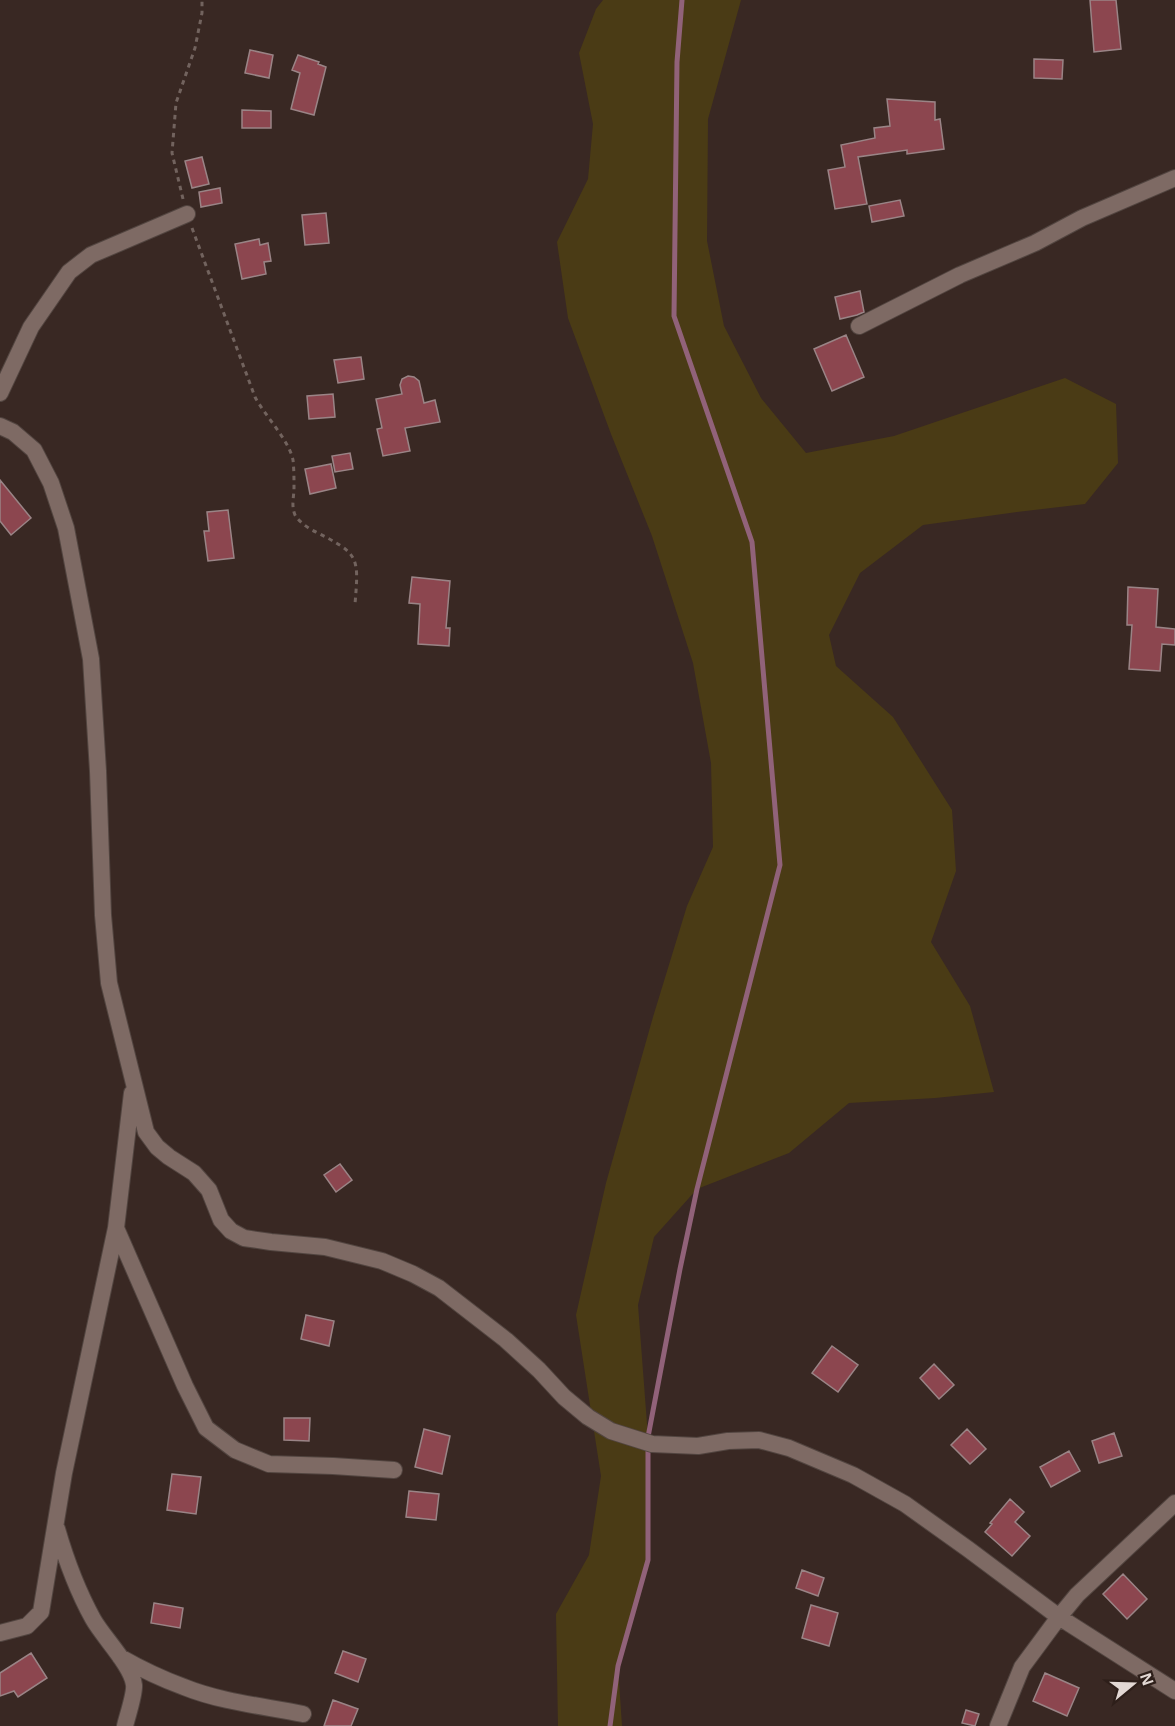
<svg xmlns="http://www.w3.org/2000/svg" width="1175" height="1726" font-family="Arial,sans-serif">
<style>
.green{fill:#4a3b15}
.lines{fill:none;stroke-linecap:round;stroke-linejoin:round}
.stream{stroke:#916279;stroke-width:5}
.building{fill:#8c464f;stroke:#9a8486;stroke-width:1.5}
.minor-casing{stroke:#524540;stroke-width:18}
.path{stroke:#72635e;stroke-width:3;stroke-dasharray:4.5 4.5;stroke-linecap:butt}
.minor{stroke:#7e6a64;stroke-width:16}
</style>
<rect width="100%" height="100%" fill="#392823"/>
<path class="green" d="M603,0H741L708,119L707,241L724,326L761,398L806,453L894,436L1065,378L1116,404L1118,463L1085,504L1017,512L923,525L860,573L829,635L836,666L893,717L952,810L956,871L931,942L970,1006L994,1092L935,1098L849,1103L789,1153L697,1189L654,1237L638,1305L648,1437V1560L618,1666L622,1726H558L556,1614L589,1555L601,1476L576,1315L606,1183L653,1017L687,906L713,847L711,763L693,663L652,536L611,434L568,318L557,242L588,179L593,124L579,53L596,9Z"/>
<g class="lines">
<path class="stream" d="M610,1726L618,1666L648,1560V1437L680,1269L697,1189L780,865L752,542L674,316L677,62L682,0"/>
</g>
<path class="building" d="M1090,0H1116L1121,49L1094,52Z
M250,50L273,55L269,78L245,73Z
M298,55L319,62L318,64L326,67L314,115L291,109L300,73L292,70Z
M1034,59L1063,60L1062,79L1034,78Z
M887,99L935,102V120L940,119L944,149L907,154V150L858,157L867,204L835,209L828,170L845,167L841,145L875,138L874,128L890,126Z
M242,110L271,111V128H242Z
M202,157L209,184L192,188L185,161Z
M220,188L222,203L201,207L199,192Z
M900,200L904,216L872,222L869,206Z
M326,213L329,243L305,245L302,215Z
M259,239L260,245L268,243L271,261L264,262L266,274L242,279L235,244Z
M860,291L864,312L857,315L840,319L835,297Z
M846,335L864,377L832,391L814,349Z
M361,357L364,379L338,383L334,360Z
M408,376L414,377L419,381L424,403L435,400L440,422L405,428L410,451L383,456L377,429L382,428L376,399L402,394L400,385L402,379Z
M333,394L335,417L309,419L307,396Z
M350,453L353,469L335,472L332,456Z
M331,464L336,488L310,494L305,469Z
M0,480L31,518L11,535L0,521Z
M228,510L234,558L208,561L204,531H209L207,512Z
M412,577L450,581L446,628H450L449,646L418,644L420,604L409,603Z
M1128,587L1158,589L1156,627L1175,629V645L1162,644L1160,671L1129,669L1132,625H1127Z
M340,1164L352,1180L336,1192L324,1175Z
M306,1315L334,1321L329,1346L301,1339Z
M832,1346L858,1365L838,1392L812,1373Z
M934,1364L954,1385L939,1399L920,1378Z
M284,1418H310L309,1441L284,1440Z
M424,1429L450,1436L442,1474L415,1467Z
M967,1429L986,1449L970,1464L951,1445Z
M1114,1433L1122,1456L1099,1463L1092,1441Z
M1069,1451L1080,1471L1051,1487L1040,1467Z
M172,1474L201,1477L196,1514L167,1510Z
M409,1491L439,1494L436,1520L406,1517Z
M1010,1499L1024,1512L1015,1522L1030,1536L1012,1556L985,1532L992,1524L990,1523Z
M802,1570L824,1578L818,1596L796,1588Z
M1123,1574L1147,1599L1127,1619L1103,1594Z
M154,1603L183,1608L180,1628L151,1623Z
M811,1605L838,1613L829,1646L802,1638Z
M343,1651L366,1659L358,1682L335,1673Z
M31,1653L47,1678L18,1697L14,1691L0,1696V1673Z
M1045,1673L1079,1688L1067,1716L1033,1701Z
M333,1700L358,1709L351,1726H324Z
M966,1710L979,1714L975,1726L962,1723Z"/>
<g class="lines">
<defs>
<path id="minor" d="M859,326L960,275L1035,243L1082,218L1175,178
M0,393L31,327L69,272L91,255L187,214
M0,426L13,432L34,450L51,483L66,528L91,659L98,771L103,915L109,983L146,1132L157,1147L169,1157L194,1173L209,1190L221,1220L231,1231L244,1238L271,1242L325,1247L382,1261L413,1274L439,1288L506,1340L539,1370L564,1397L588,1417L611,1431L652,1444L698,1446L728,1441L759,1440L789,1448L853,1475L905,1504L968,1549L1059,1617L1175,1691
M116,1228L185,1386L206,1428L235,1450L269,1464L333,1466L394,1470
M57,1529C66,1560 77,1590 93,1619C103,1637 132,1666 134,1685C135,1694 127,1717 125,1726
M0,1633L27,1626L41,1612L64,1473L116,1228L132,1093
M120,1657C141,1669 162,1679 184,1687C221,1702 263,1706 303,1714
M998,1726L1022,1667L1059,1617L1077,1595L1175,1503"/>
</defs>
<use href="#minor" class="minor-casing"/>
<path class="path" d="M183,199L172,153L176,103L195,48L202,13V0
M192,228L255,397C265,416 289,440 293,460C294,469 294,479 294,488C294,497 291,505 295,515C299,522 309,529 316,532C359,554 359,556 355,604"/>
<use href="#minor" class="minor"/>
</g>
<g transform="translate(1133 1684) rotate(71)" stroke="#2e1f1a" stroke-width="4.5" paint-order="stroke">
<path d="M0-4.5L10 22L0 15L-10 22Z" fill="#e3d8d4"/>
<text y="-9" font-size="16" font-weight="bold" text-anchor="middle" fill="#e3d8d4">N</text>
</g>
</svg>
